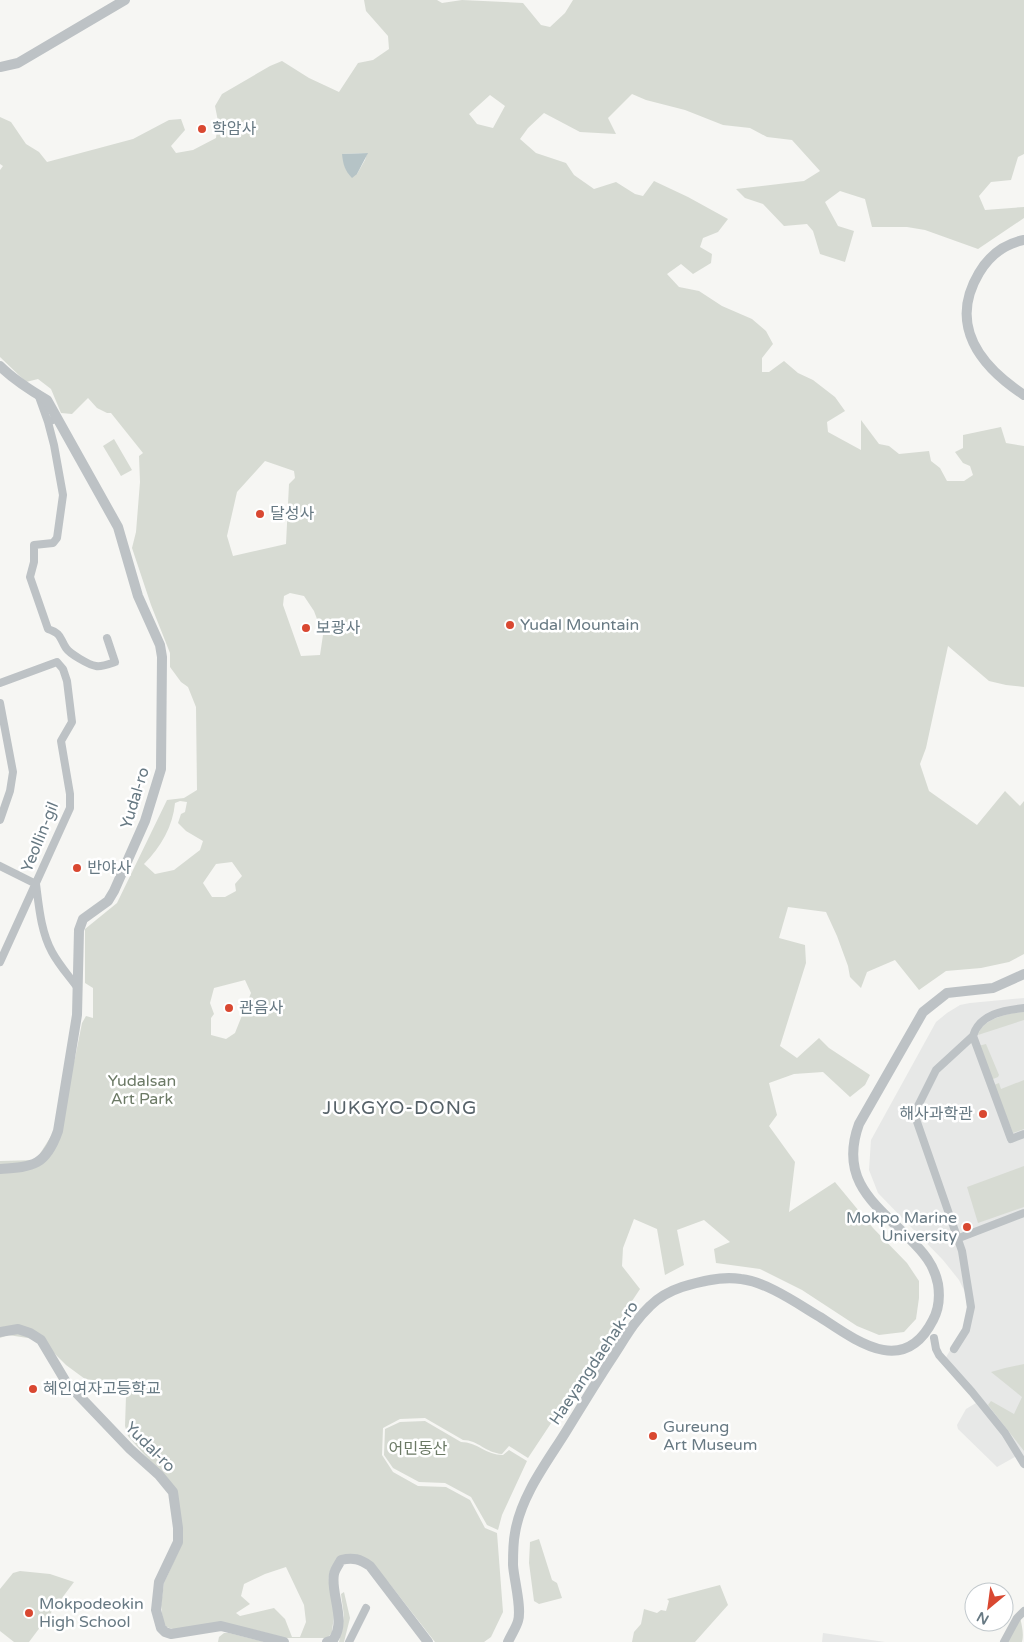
<svg xmlns="http://www.w3.org/2000/svg" width="1024" height="1642" font-family="'Varela Round','Noto Sans KR',sans-serif">
<style>
.built{fill:#e7e8e7}
.green{fill:#d7dbd3;fill-rule:evenodd}
.water{fill:#b5c3c6}
.lines{fill:none;stroke-linecap:round;stroke-linejoin:round}
.minor{stroke:#bdc2c5;stroke-width:8}
.tertiary{stroke:#bdc2c5;stroke-width:10}
.poi-dot{fill:#d94831;stroke:#fff;stroke-width:2}
.labels{text-anchor:middle;dominant-baseline:central;stroke-width:5;stroke-linejoin:round;paint-order:stroke}
.poi-label{font-size:16px;fill:#677983;stroke:#fff;text-anchor:start}
.street-label{font-size:16px;fill:#677983;stroke:#fff}
.park-label{font-size:16px;fill:#6c7a66;stroke:#fff}
.quarter-label{font-size:19px;letter-spacing:1px;fill:#556168;stroke:#fff}
</style>
<rect width="100%" height="100%" fill="#f6f6f3"/>
<path class="built" d="M1024,998V1459L1020,1454L997,1467L958,1429L957,1425L966,1409L976,1403L980,1396L945,1359L967,1321L966,1294L959,1280L943,1260L878,1193L869,1170L871,1140L936,1022L947,1013L960,1005L970,1003Z
M823,1633L885,1642H822Z"/>
<path class="green" d="M364,0H437L442,3L462,0L523,3L541,25L550,27L565,13L573,0H1024V154L1018,157L1011,180L991,182L979,196L985,210L1024,207V218L978,249L925,230L907,227H872L865,199L840,191L825,202L838,226L854,231L845,262L820,254L813,231L807,224L784,226L763,204L745,198L736,189L804,181L820,171L792,140L767,137L750,128L723,125L685,110L646,100L632,94L608,118L616,134L580,132L544,113L528,128L520,139L536,153L566,163L574,175L594,189L616,182L635,194L643,196L654,181L688,197L728,219L718,232L703,238L700,247L712,254L711,263L693,274L681,264L667,274L679,287L699,291L722,306L752,319L766,331L773,344L762,358V372H769L784,361L798,373L813,380L835,397L845,411L827,422L828,432L861,450V420L879,444L889,446L899,454L929,451L931,461L940,468L947,481H964L973,475L970,466L963,463L955,452L963,448V435L1001,427L1006,443L1024,446V687L1006,685L989,681L948,646L926,748L920,764L929,791L977,825L1005,791L1020,806L1024,801V954L1009,962L981,968L946,971L919,990L895,960L867,972L861,988L850,977L848,966L837,936L826,912L788,907L779,938L805,945L806,963L780,1046L797,1058L819,1038L829,1048L870,1075L865,1085L850,1097L823,1072L794,1074L769,1083L777,1115L769,1126L795,1162L789,1212L835,1182L873,1228L907,1263L919,1281V1298L916,1319L904,1332L879,1335L857,1326L802,1290L760,1269L716,1263L714,1249L730,1242L704,1220L677,1230L684,1265L665,1275L657,1229L634,1219L623,1248L622,1266L640,1289L528,1458L509,1446L502,1454C486,1453 478,1440 463,1440L425,1418L400,1419L383,1428L382,1455L393,1472L418,1486L446,1487L470,1500L485,1528L497,1533L503,1612L491,1637L484,1642H435L389,1583L364,1558L349,1554C316,1572 333,1584 334,1613C334,1620 332,1627 332,1633L327,1638H285L251,1629H173L166,1627L163,1622L161,1605L164,1583L182,1544L173,1487L128,1436L125,1426L126,1396L101,1381L85,1379L66,1365L41,1340L8,1335L0,1338V1161L36,1160L53,1133L75,1058L82,1023L86,1016L93,1018V988L85,983V929L117,903L167,800L184,798L197,790L196,707L188,687L181,682L170,667V653L151,605L132,548L136,532L140,482L139,456L143,453L111,413H107L97,408L88,398L72,414L61,413L51,389L38,379L26,382L0,357V170L3,166L0,164V117L11,122L26,144L39,152L47,162L133,139L169,120L181,119L185,130L171,146L176,153L193,150L216,138L218,121L215,106L222,94L270,66L282,61L309,78L339,92L358,63L373,60L389,49L388,36L366,11ZM490,95L505,106L493,128L477,124L469,114ZM367,153L365,160L357,174L342,154ZM265,461L294,471L295,478L289,484L286,544L233,556L227,536L237,492ZM290,593L304,596L314,611L323,635L320,655L301,656L283,605L284,596ZM180,801L187,802L185,812L181,814L178,823L186,831L203,841L200,850L174,870L155,874L144,864C161,847 173,826 175,803ZM232,862L242,876L235,884L236,891L225,897H212L203,883L216,864ZM245,980L251,993L235,1033L226,1039L211,1035V1018L214,1014L210,1003L214,988ZM286,1567L304,1605L306,1622L300,1637H292L285,1619L274,1608L240,1616L236,1613L250,1604L241,1596L244,1584L265,1574Z
M114,439L132,470L121,476L103,446Z
M1024,1012V1020L978,1035C983,1018 1009,1013 1024,1012Z
M986,1044L999,1075L998,1077L993,1079L991,1078L978,1046Z
M1024,1080V1129L1013,1133L994,1085L999,1083L1001,1089Z
M1024,1166V1207L978,1223L967,1187Z
M1024,1364V1451L988,1405L991,1401L1014,1414L1022,1397L991,1372L1005,1368Z
M425,1421L461,1442C477,1442 486,1455 503,1455L509,1450L527,1461L502,1515L498,1530L487,1525L471,1497L445,1483L419,1482L393,1468L384,1455L385,1429L400,1422Z
M539,1539L552,1580L557,1583L562,1598L539,1604L534,1601L529,1563L530,1542Z
M20,1571L50,1574L74,1582L29,1642H14L0,1631V1589L13,1573Z
M720,1585L728,1605L695,1642H632L634,1632L641,1624L644,1609L657,1613L661,1610L666,1611L669,1601L667,1599Z
M344,1592L350,1618L344,1642H339L344,1616L341,1594Z
M1020,1617C1022,1626 1024,1634 1022,1642H1007Z
M224,1633H229L265,1642H218L219,1637Z"/>
<path class="water" d="M368,153L357,174L352,178C345,171 343,164 342,154Z"/>
<g class="lines">
<path class="minor" d="M38,394L48,422
M57,418L48,422L54,445L63,495L57,538L53,543L34,545V562L30,577L48,629C62,634 59,637 66,648C70,654 89,665 96,666C102,667 109,664 115,662L107,638
M0,683L57,662L63,669L67,681L72,722L61,741L70,794V808L0,962
M0,703L13,772L10,791L0,820
M0,866L36,884C39,907 41,932 52,952C59,965 69,976 77,987
M973,1036L1011,1139L1024,1134
M959,1238L1024,1213
M934,1338L936,1349L939,1355L972,1392L1005,1433L1024,1464
M954,1349L966,1330L971,1307L962,1251L916,1119L915,1112L936,1070L973,1036C979,1014 1005,1010 1024,1008
M349,1642L366,1608
M1004,1642L1017,1618L1024,1611"/>
<path class="tertiary" d="M0,67L18,63L125,0
M1024,240C1004,244 989,256 979,273C948,325 980,366 1024,395
M0,366C14,380 30,390 47,400L118,527L138,596L160,645L162,657L161,769L145,821L114,891L108,901L83,919L79,930L77,1015L58,1131C46,1165 34,1167 0,1169
M0,1332L18,1329L30,1333L41,1340L66,1382L130,1449L159,1475L173,1492L178,1528V1542L159,1582L156,1610L161,1628L165,1632L171,1634L221,1626L284,1642
M327,1642L333,1640C347,1621 330,1593 334,1574C335,1569 339,1564 341,1560C353,1557 360,1559 370,1566L428,1642
M508,1642C511,1635 516,1628 518,1621C522,1608 514,1580 513,1565C513,1555 513,1543 515,1533C521,1495 548,1461 567,1430C583,1404 598,1379 614,1355C625,1338 635,1320 650,1306C659,1297 670,1291 682,1287C701,1281 721,1276 741,1279C767,1282 798,1304 820,1317C858,1342 904,1377 933,1320C939,1309 940,1297 938,1284C934,1264 923,1252 909,1238C873,1203 839,1179 859,1124L923,1012L947,993L993,988L1024,974"/>
</g>
<g class="poi-dot">
<circle cx="202" cy="129" r="5"/>
<circle cx="260" cy="514" r="5"/>
<circle cx="510" cy="625" r="5"/>
<circle cx="306" cy="628" r="5"/>
<circle cx="77" cy="868" r="5"/>
<circle cx="229" cy="1008" r="5"/>
<circle cx="983" cy="1114" r="5"/>
<circle cx="967" cy="1227" r="5"/>
<circle cx="33" cy="1389" r="5"/>
<circle cx="653" cy="1436" r="5"/>
<circle cx="29" cy="1613" r="5"/>
</g>
<g class="labels">
<g class="poi-label">
<text x="212" y="129">학암사</text>
<text x="270" y="514">달성사</text>
<text x="520" y="625">Yudal Mountain</text>
<text x="316" y="628">보광사</text>
<text x="87" y="868">반야사</text>
<text x="239" y="1008">관음사</text>
<text x="973" y="1114" text-anchor="end">해사과학관</text>
<text x="957" y="1218" text-anchor="end">Mokpo Marine<tspan x="957" dy="18">University</tspan></text>
<text x="43" y="1389">혜인여자고등학교</text>
<text x="663" y="1427">Gureung<tspan x="663" dy="18">Art Museum</tspan></text>
<text x="39" y="1604">Mokpodeokin<tspan x="39" dy="18">High School</tspan></text>
</g>
<g class="street-label">
<text transform="translate(135 798) rotate(-73)">Yudal-ro</text>
<text transform="translate(40 837) rotate(-68)">Yeollin-gil</text>
<text transform="translate(594 1363) rotate(-56)">Haeyangdaehak-ro</text>
<text transform="translate(150 1447) rotate(45)">Yudal-ro</text>
</g>
<g class="park-label">
<text x="142" y="1081">Yudalsan<tspan x="142" dy="18">Art Park</tspan></text>
<text x="418" y="1449">어민동산</text>
</g>
<g class="quarter-label">
<text x="400" y="1108">JUKGYO-DONG</text>
</g>
</g>
<g transform="translate(989 1607) rotate(209)"><circle r="24" fill="#ffffff" stroke="#c2c9cd"/>
<path d="M0-4L9 19L0 12L-9 19Z" fill="#d94831"/>
<text y="-8" font-size="14" font-weight="bold" text-anchor="middle" fill="#677983">N</text>
</g>
</svg>
